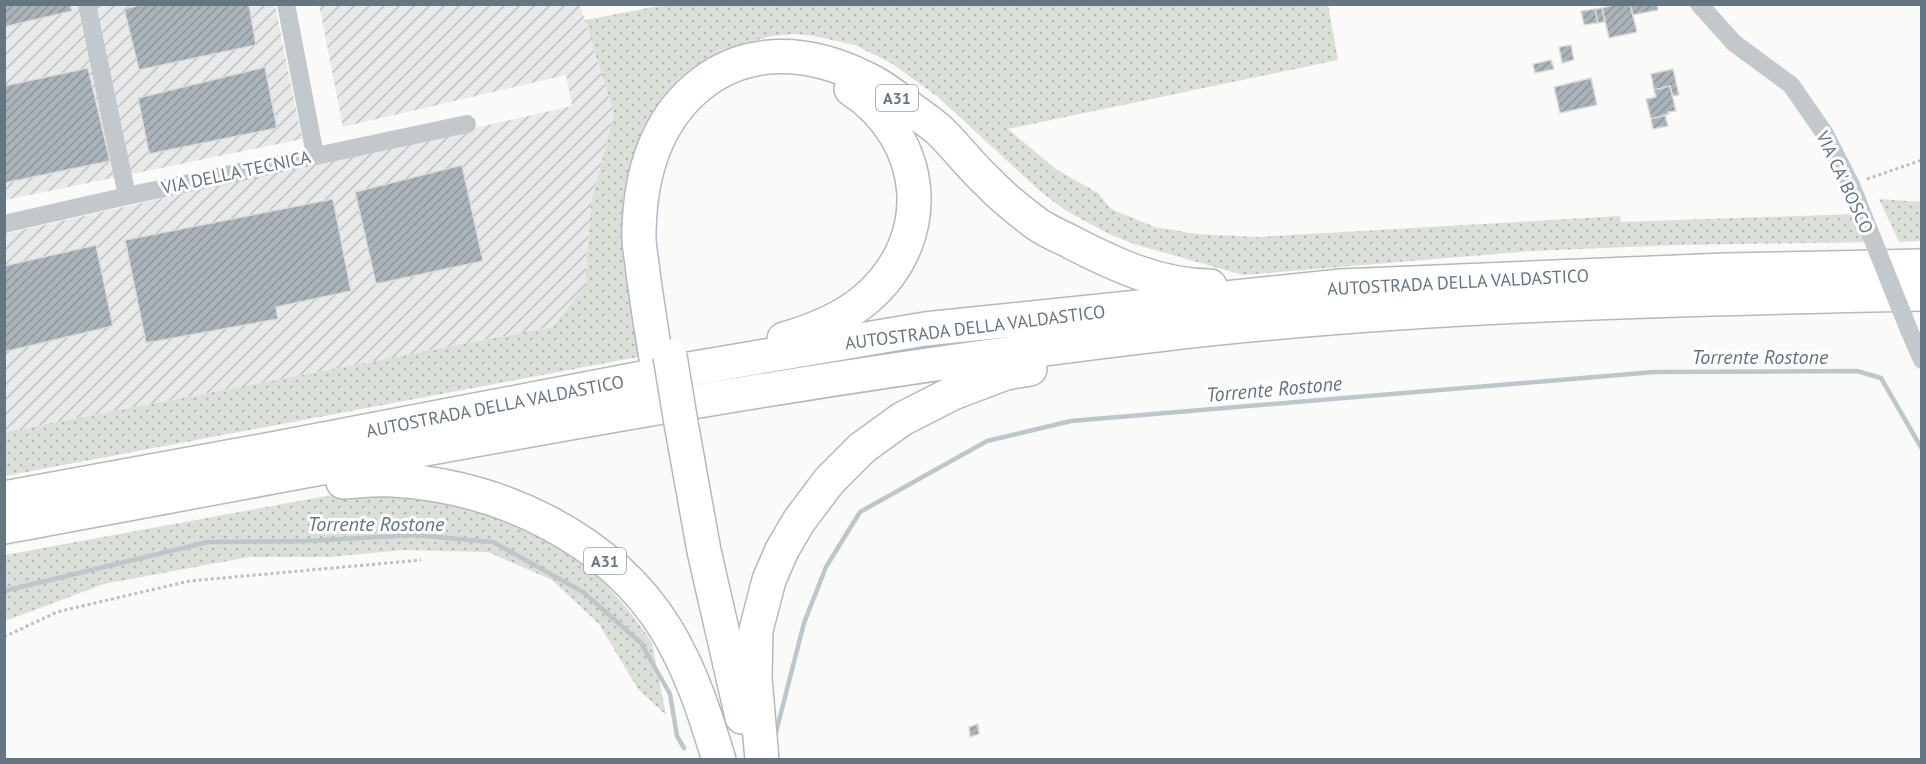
<svg xmlns="http://www.w3.org/2000/svg" width="1926" height="764" font-family="'PT Sans',sans-serif">
<style>
.industrial{fill:url(#industrial-furrows)}
.grass{fill:url(#grass-dots)}
.lines{fill:none;stroke-linecap:round;stroke-linejoin:round}
.stream{stroke:#bbc7cb;stroke-width:4.5}
.building{fill:url(#building-hatch);stroke:#dcdcda;stroke-width:1.5}
.motorway-casing{stroke:#b4b9bd;stroke-width:36}
.path{stroke:#bbbfc2;stroke-width:3;stroke-dasharray:3 3;stroke-linecap:butt}
.minor{stroke:#c3c8cc;stroke-width:18}
.motorway{stroke:#fff;stroke-width:33}
.motorway-bridge-casing{stroke:#b4b9bd;stroke-width:36;stroke-linecap:butt}
.minor-bridge{stroke:#c3c8cc;stroke-width:18}
.motorway-bridge{stroke:#fff;stroke-width:33}
.labels{text-anchor:middle;dominant-baseline:central;stroke-width:6;stroke-linejoin:round;paint-order:stroke}
.shield{fill:#fff;stroke:#939fa8;stroke-width:1.5}
.shield-label{font-size:16px;font-weight:bold;fill:#657683}
.street-label{font-size:18px;fill:#657683;stroke:#fff}
.water-label{font-size:20px;font-style:italic;fill:#60757c;stroke:#fff}
</style>
<defs>
<pattern id="industrial-furrows" width="10" height="10" patternUnits="userSpaceOnUse" patternTransform="scale(1.5)"><rect width="10" height="10" fill="#e8e9e9"/><path d="M-1 1l2-2M0 10L10 0M9 11l2-2" fill="none" stroke="#c0c1c2"/></pattern>
<pattern id="grass-dots" width="8" height="8" patternUnits="userSpaceOnUse" patternTransform="scale(1.5)"><rect width="8" height="8" fill="#dadfd7"/><path d="M2 2h.1M6 6h.1" fill="none" stroke="#b4b9b4" stroke-width="1.8" stroke-linecap="round"/></pattern>
<pattern id="building-hatch" width="6" height="6" patternUnits="userSpaceOnUse" patternTransform="scale(1.5)"><rect width="6" height="6" fill="#aab3b9"/><path d="M-1 1l2-2M0 6l6-6M5 7l2-2" fill="none" stroke="#8e969c"/></pattern>
</defs>
<rect width="100%" height="100%" fill="#fafaf8"/>
<path class="industrial" d="M4,5H275L302,139L5,200Z
M319,5H580L614,114L591,203L585,286L552,327L5,432L4,234L572,106L566,75L343,127Z"/>
<path class="grass" d="M664,5H1328L1338,60L1008,129L1057,170L1098,193L1111,209L1155,227L1197,234L1259,237L1620,216L1621,222L1855,214L1867,242L1677,245L1531,251L1243,275L1134,244L1109,234L1065,210L1041,192L938,97L891,63L855,45L814,36L795,34L771,36L722,50L698,64L679,79L662,100L638,151L643,356L5,476V432L552,327L585,286L591,203L614,114L585,20Z
M1879,199L1921,202V241L1899,242Z
M354,491C381,494 409,494 436,500C479,509 532,528 569,552C596,570 635,615 652,643L666,715L638,689L599,624L552,580L488,552L403,550L329,557H249L104,584L5,621V555Z"/>
<g class="lines">
<path class="stream" d="M4,591L208,542L307,541L414,535L493,542L583,592L641,643L670,694L677,736L684,748
M775,736L804,623L826,567L860,512L987,441L1071,421L1654,372L1857,371L1881,378L1922,449"/>
</g>
<path class="building" d="M4,4H70L72,11L4,27Z
M144,4H249L256,45L139,70L124,9Z
M1618,4H1630L1637,32L1609,38L1602,8Z
M1630,4H1657L1658,10L1633,15Z
M1602,8L1605,22L1598,23L1595,9Z
M1595,9L1598,23L1584,25L1581,11Z
M1571,45L1574,60L1562,63L1559,47Z
M1551,60L1554,69L1535,73L1533,64Z
M265,67L277,128L149,154L138,98Z
M88,68L110,161L4,183V86Z
M1673,69L1679,95L1673,96L1670,86L1654,90L1651,74Z
M1591,78L1597,105L1560,113L1554,87Z
M1670,86L1676,111L1668,112L1669,114L1651,119L1646,99L1656,97L1654,90Z
M1665,115L1668,126L1653,129L1651,119Z
M462,165L483,261L376,284L355,192Z
M333,199L351,291L276,307L278,319L146,343L125,240Z
M96,245L113,326L4,352V266Z
M978,724L979,734L970,737L969,727Z"/>
<g class="lines">
<defs>
<path id="motorway" d="M784,339C812,331 844,318 866,299C937,238 927,139 851,89
M656,358C651,329 647,301 643,273C642,259 638,245 639,232C640,179 654,125 695,89C745,45 809,50 865,78C883,86 898,99 914,111C922,117 931,123 939,130C957,147 971,167 989,183C1003,198 1021,212 1037,224C1047,231 1059,236 1069,241C1113,264 1160,286 1210,286
M681,423L704,551L742,717
M343,482C359,481 377,479 393,480C498,486 609,537 666,629C691,670 705,714 719,760
M4,498L277,448L689,369L925,329L1341,286L1725,270L1922,266
M4,527C390,456 775,379 1165,334C1416,305 1669,299 1922,294
M762,760L755,678L756,630L769,580L782,550L799,521L829,481L862,448L902,419L953,393L1006,373L1030,369"/>
</defs>
<use href="#motorway" class="motorway-casing"/>
<path class="path" d="M1867,179L1922,160
M4,637L57,612L189,581L421,560"/>
<path class="minor" d="M87,4L127,196
M286,4L315,155
M1699,4L1734,43L1791,85L1825,134L1851,185
M4,224L127,196L467,124
M1909,330L1922,360"/>
<use href="#motorway" class="motorway"/>
<defs>
<path id="motorway-bridge" d="M670,356L681,423"/>
</defs>
<use href="#motorway-bridge" class="motorway-bridge-casing"/>
<path class="minor-bridge" d="M1851,185L1909,330"/>
<use href="#motorway-bridge" class="motorway-bridge"/>
</g>
<g class="labels">
<g class="shield">
<rect x="876" y="85" width="42" height="26" rx="4.5"/>
<rect x="584" y="548" width="42" height="26" rx="4.5"/>
</g>
<g class="shield-label">
<text x="897" y="98">A31</text>
<text x="605" y="561">A31</text>
</g>
<g class="street-label">
<text transform="translate(236 172) rotate(-12)">VIA DELLA TECNICA</text>
<text transform="translate(1845 182) rotate(65)">VIA CA' BOSCO</text>
<text transform="translate(1458 282) rotate(-3)">AUTOSTRADA DELLA VALDASTICO</text>
<text transform="translate(975 327) rotate(-7)">AUTOSTRADA DELLA VALDASTICO</text>
<text transform="translate(495 406) rotate(-11)">AUTOSTRADA DELLA VALDASTICO</text>
</g>
<g class="water-label">
<text x="1760" y="357">Torrente Rostone</text>
<text transform="translate(1274 389) rotate(-5)">Torrente Rostone</text>
<text x="376" y="524">Torrente Rostone</text>
</g>
</g>
<rect width="1926" height="764" fill="none" stroke="#657683" stroke-width="12"/>
</svg>
